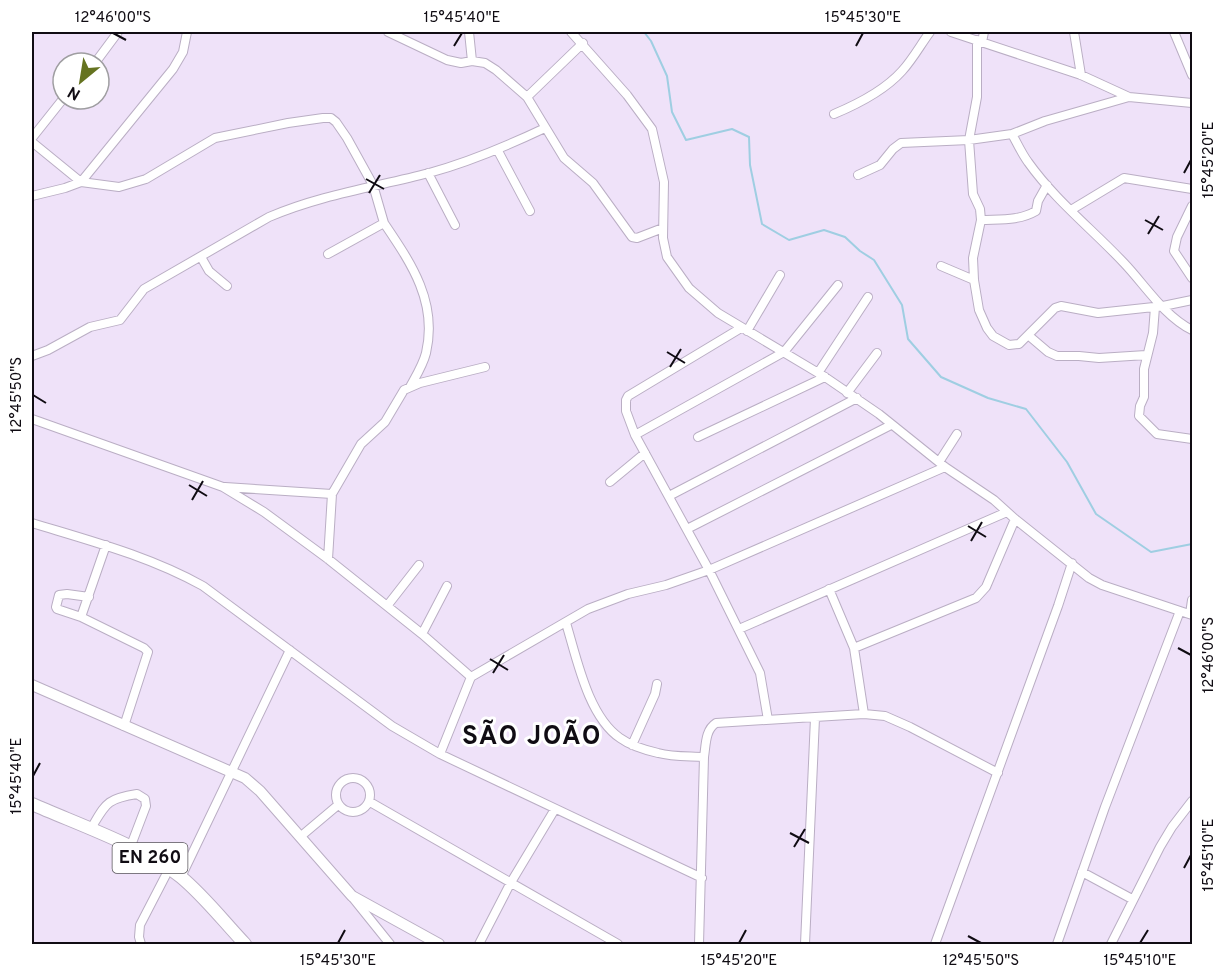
<svg xmlns="http://www.w3.org/2000/svg" width="1224" height="976" font-family="Overpass,sans-serif">
<style>
.lines{fill:none;stroke-linecap:round;stroke-linejoin:round}
.stream{stroke:#9fcee2;stroke-width:2}
.street-casing{stroke:#baaec4;stroke-width:10}
.secondary-casing{stroke:#baaec4;stroke-width:12}
.primary-casing{stroke:#baaec4;stroke-width:14}
.street{stroke:#fff;stroke-width:8}
.secondary{stroke:#fff;stroke-width:10}
.primary{stroke:#fff;stroke-width:12}
.ticks{fill:none;stroke:#100c13;stroke-width:2}
.labels{text-anchor:middle;dominant-baseline:central;stroke-width:6;stroke-linejoin:round;paint-order:stroke}
.shield{fill:#fff;stroke:#58555a;stroke-width:1.5}
.shield-label{font-size:18px;font-weight:bold;fill:#100c13}
.district-label{font-size:26px;font-weight:bold;letter-spacing:1.5px;fill:#100c13;stroke:#fff}
.neatline{fill:none;stroke:#100c13;stroke-width:2}
.ticks-label{font-size:15px;text-anchor:middle;fill:#100c13}
</style>
<rect width="100%" height="100%" fill="#efe2f9"/>
<g class="lines">
<path class="stream" d="M644,32L651,41L667,76L672,112L686,140L732,129L749,137L750,165L762,224L789,240L824,230L845,237L860,251L874,260L902,305L908,339L941,377L988,398L1026,409L1067,462L1096,514L1151,552L1192,544"/>
<defs>
<path id="street" d="M388,32L447,60L461,63L472,61L485,63L496,70L527,97L564,158L593,183L632,237L637,238L663,228
M469,32L472,61
M571,32L627,95L652,129L664,182L663,238L667,257L689,288L718,313L825,377L879,414L945,467L994,500L1015,519L1089,578L1102,585L1192,615
M951,32L1081,75L1129,97L1192,103
M1074,32L1081,75
M1174,32L1192,75
M977,40V97L969,140L973,194L980,209L981,220L973,258L974,280L979,310L987,328L993,336L1009,345L1019,344L1055,308L1061,306L1098,313L1163,306L1192,300
M982,42L984,32
M95,63L118,32
M527,97L583,43
M834,114C858,104 885,90 902,71C913,59 921,44 930,32
M1012,134C1017,143 1022,154 1028,162C1055,200 1092,229 1124,263C1145,285 1164,316 1192,330
M32,138L63,99
M32,142L81,182L119,187L146,179L215,138L288,123L323,118H331L336,122L347,138L373,185L384,223L328,254
M498,151L530,211
M428,173L455,225
M858,175L880,165L893,149L901,143L969,140L1012,134L1045,121L1129,97
M32,196L65,188L81,182L173,69L183,52L187,32
M1192,206L1177,237L1174,251L1192,278
M1071,210L1124,178L1192,189
M981,220C1000,219 1019,221 1036,211L1038,201L1047,185
M384,223C411,263 438,302 426,353C423,365 416,376 410,387
M201,257L209,271L227,286
M941,266L974,280
M1155,307L1153,333L1144,369V397L1140,406L1139,416L1157,434L1192,439
M741,328L628,396L626,400V411L635,435L709,570L760,673L768,720
M747,331L780,275
M1028,335L1048,352L1057,356H1079L1099,358L1146,355
M32,356L48,350L90,327L120,320L144,289L269,217C320,195 375,187 429,173C469,162 507,146 545,128
M818,373L868,297
M847,393L877,353
M32,419L223,487L264,512L328,559L422,634L471,677
M635,435L784,352L838,285
M698,437L825,377
M939,462L957,434
M610,482L645,453
M225,487L332,494
M669,496L857,398
M32,523C91,541 149,556 203,586L392,726L440,754L702,878
M687,529L891,425
M106,545L81,617L144,648L148,652L124,726
M328,559L332,494L361,444L385,422L404,390L420,383L485,367
M829,589L854,648
M387,606L419,565
M1190,614L1192,600
M81,617L57,609L56,607L59,595L67,594L89,597
M566,623C577,659 588,716 620,738C631,746 645,750 658,753C673,757 689,756 704,757
M739,629L1007,512
M422,634L447,586
M864,714L854,648L976,598L986,587L1015,519
M632,745L655,694L657,684
M440,754L471,677L588,609L628,594L666,585L709,570L945,467
M336 795a17 17 0 1 1 34 0a17 17 0 1 1-34 0Z
M370,802L618,944
M90,830C106,804 105,799 137,794L145,799L146,806L130,848
M300,837L338,805
M1082,872L1132,899
M181,877L290,650
M353,898L390,944
M141,944L139,937L140,925L169,869
M479,944L510,884L555,809
M699,944L704,757C706,745 705,730 716,723L864,714L885,716L910,727L998,773
M805,944L815,718
M935,944L1058,606L1072,563
M1057,944L1105,807L1180,611
M1111,944L1160,847L1172,827L1192,801"/>
<path id="secondary" d="M32,685L245,778L260,791L352,896L439,944"/>
<path id="primary" d="M32,804C77,824 144,847 181,877C205,897 224,922 245,944"/>
</defs>
<use href="#street" class="street-casing"/>
<use href="#secondary" class="secondary-casing"/>
<use href="#primary" class="primary-casing"/>
<use href="#street" class="street"/>
<use href="#secondary" class="secondary"/>
<use href="#primary" class="primary"/>
</g>
<path class="ticks" d="M113,33L126,40M454,46L462,33M856,46L863,33M1184,173L1191,160M366,179L384,189M369,193L380,175M1145,220L1163,230M1148,234L1159,216M667,352L685,363M670,367L681,349M33,395L46,403M189,485L207,496M192,500L203,481M968,526L986,537M971,541L982,522M1178,648L1191,655M490,659L508,670M493,673L504,655M33,776L40,763M790,833L809,843M794,847L805,829M1184,868L1191,855M968,936L981,943M338,943L345,930M739,943L746,930M1140,943L1148,930"/>
<g class="labels">
<rect class="shield" x="112.5" y="843" width="75" height="30" rx="4.5"/>
<g class="shield-label">
<text x="150" y="858">EN 260</text>
</g>
<g class="district-label">
<text x="532" y="737">SÃO JOÃO</text>
</g>
</g>
<rect width="1224" height="976" fill="none" stroke="#ffffff" stroke-width="66"/>
<g transform="translate(81 81) rotate(210)"><circle r="28" fill="#ffffff" stroke="#9f9ea1" stroke-width="1.5"/>
<path d="M0-4.5L10 22L0 15L-10 22Z" fill="#657320"/>
<text y="-9" font-size="16" font-weight="bold" text-anchor="middle" fill="#100c13">N</text>
</g>
<rect x="33" y="33" width="1158" height="910" class="neatline"/>
<g class="ticks-label">
<text x="113" y="22">12°46'00"S</text>
<text x="462" y="22">15°45'40"E</text>
<text x="863" y="22">15°45'30"E</text>
<text transform="translate(1208 160) rotate(-90)" y="5">15°45'20"E</text>
<text transform="translate(16 395) rotate(-90)" y="5">12°45'50"S</text>
<text transform="translate(1208 655) rotate(-90)" y="5">12°46'00"S</text>
<text transform="translate(16 776) rotate(-90)" y="5">15°45'40"E</text>
<text transform="translate(1208 855) rotate(-90)" y="5">15°45'10"E</text>
<text x="338" y="965">15°45'30"E</text>
<text x="739" y="965">15°45'20"E</text>
<text x="981" y="965">12°45'50"S</text>
<text x="1140" y="965">15°45'10"E</text>
</g>
</svg>
